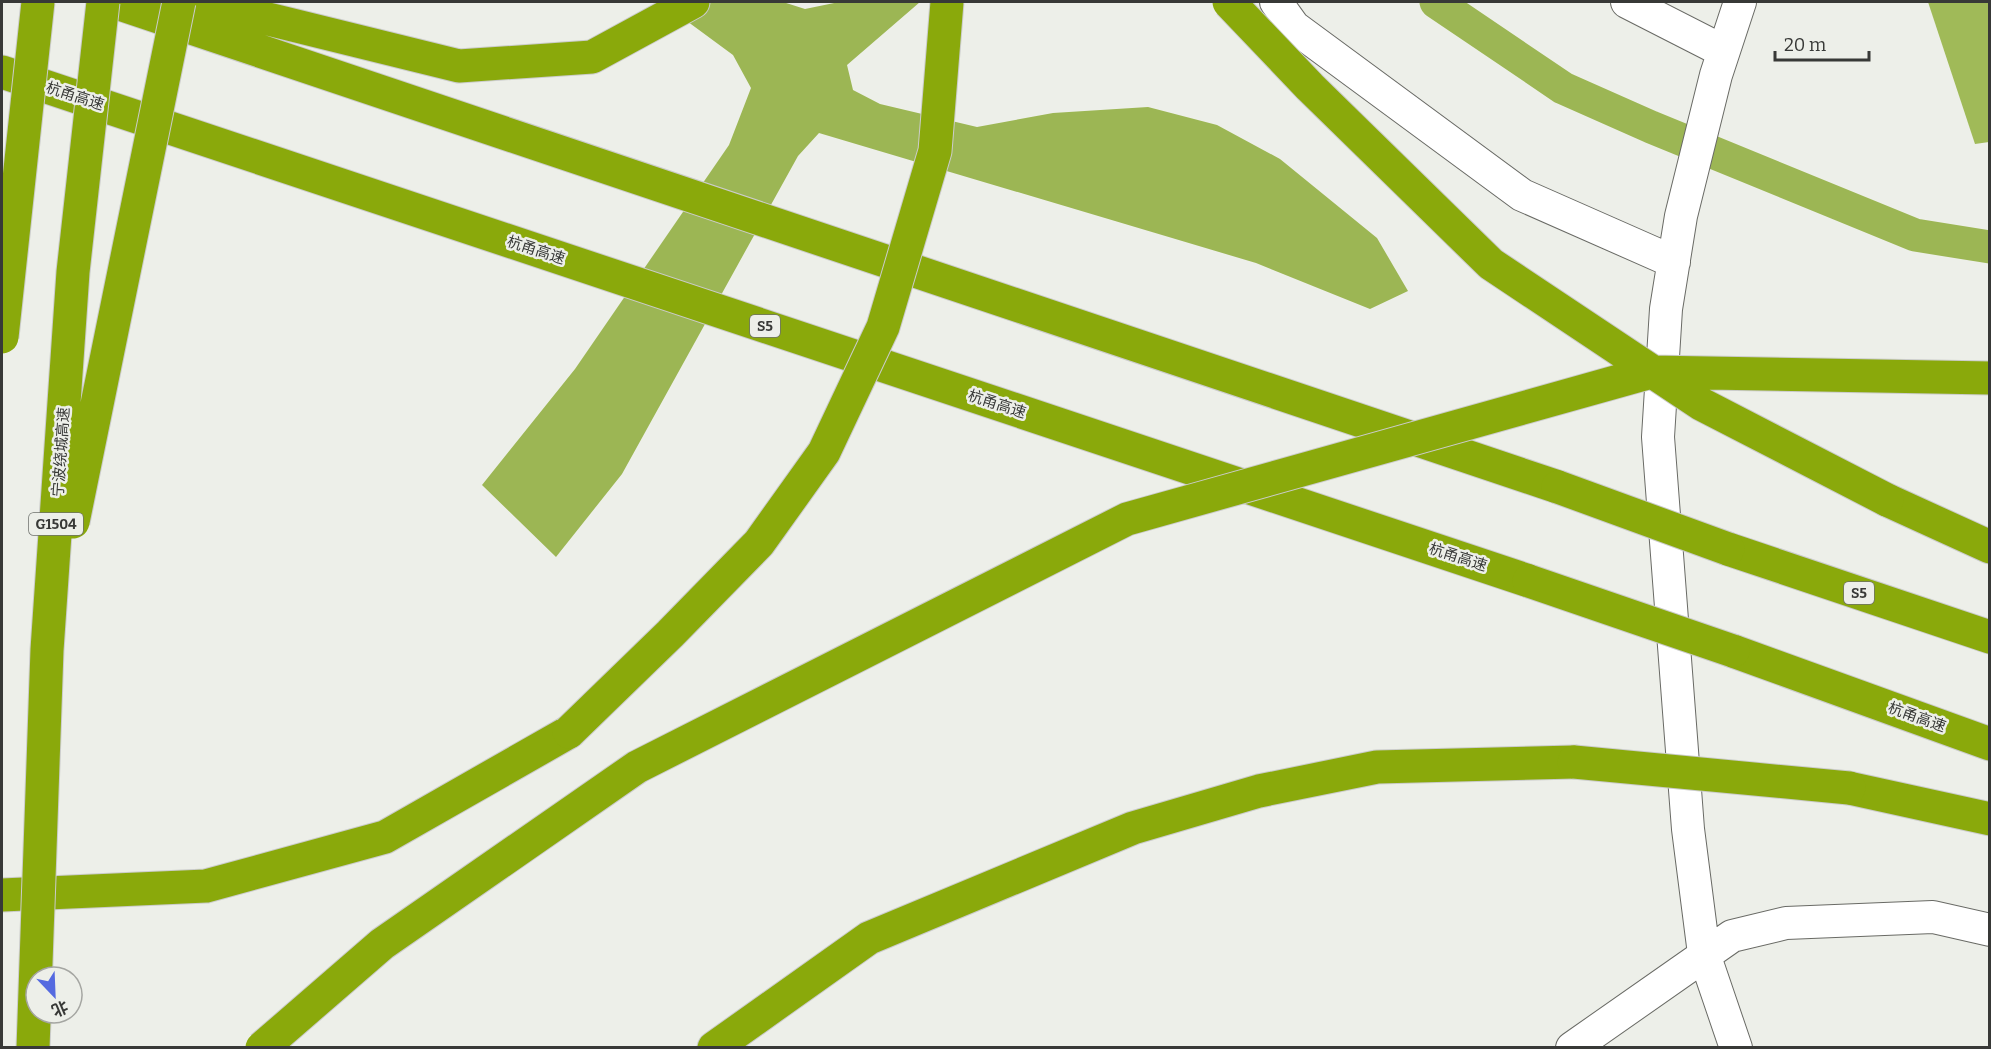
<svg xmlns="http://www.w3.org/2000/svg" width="1991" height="1049" font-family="Bitter,'Noto Sans SC',serif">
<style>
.forest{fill:#a0ba58}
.water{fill:#9cb654}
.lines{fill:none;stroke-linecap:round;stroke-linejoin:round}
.canal{stroke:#9cb654;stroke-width:33}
.minor-casing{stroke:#696a65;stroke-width:34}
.motorway-casing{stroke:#cbcccb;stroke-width:35}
.minor{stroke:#fff;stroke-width:32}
.motorway{stroke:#8aa90b;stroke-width:33}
.motorway-bridge-casing{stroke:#cbcccb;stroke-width:35;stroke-linecap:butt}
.motorway-bridge{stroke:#8aa90b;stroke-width:33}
.labels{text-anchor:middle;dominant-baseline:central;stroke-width:5;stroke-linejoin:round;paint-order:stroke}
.shield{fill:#edefe9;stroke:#6e706c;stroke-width:1.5}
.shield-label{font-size:14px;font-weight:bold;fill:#383937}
.street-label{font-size:15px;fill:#383937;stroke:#edefe9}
</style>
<rect width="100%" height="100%" fill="#edefe9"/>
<path class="forest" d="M1928,2H1989V142L1975,144Z"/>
<path class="water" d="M661,2H783L805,9L839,2H920L847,65L853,90L880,104L977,127L1053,113L1148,107L1217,125L1280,159L1377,238L1408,291L1370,309L1256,263L819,133L798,156L622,474L556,557L482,485L575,369L729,145L751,88L733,55Z"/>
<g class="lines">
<path class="canal" d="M1436,2L1563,88L1651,127L1915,235L1990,247"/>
<defs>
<path id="minor" d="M1276,2L1294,27L1522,195L1674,262
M1627,2L1723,51
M1572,1048L1732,936L1786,923L1933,917L1990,930
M1736,1048L1704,954L1688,829L1658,437L1666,309L1681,216L1716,75L1740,2"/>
<path id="motorway" d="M114,2L1558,487
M199,2L459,66L592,57L693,2
M2,72L1529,581
M1887,500L1990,547
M1728,549L1990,637
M1733,651L1990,744
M1849,788L1990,819
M2,895L206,886L385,837L569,732
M714,1048L869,938L1133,828L1259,791L1377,767L1574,762"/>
</defs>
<use href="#minor" class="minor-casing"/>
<use href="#motorway" class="motorway-casing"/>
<use href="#minor" class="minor"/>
<use href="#motorway" class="motorway"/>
<defs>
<path id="motorway-bridge" d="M1229,2L1310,87L1491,264L1701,404L1887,500
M2,337L38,2
M1558,487L1728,549
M73,522L179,2
M1529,581L1733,651
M569,732L670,634L759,543L824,452L883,327L935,151L947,2
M1574,762L1849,788
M33,1048L47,650L73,272L103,2
M262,1048L382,944L637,767L1127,519L1651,372L1990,378"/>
</defs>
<use href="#motorway-bridge" class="motorway-bridge-casing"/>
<use href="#motorway-bridge" class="motorway-bridge"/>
</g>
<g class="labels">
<g class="shield">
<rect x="750" y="315" width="30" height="22" rx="4.5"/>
<rect x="29" y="513" width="54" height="22" rx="4.5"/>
<rect x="1844" y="582" width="30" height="22" rx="4.5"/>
</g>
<g class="shield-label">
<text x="765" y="326">S5</text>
<text x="56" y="524">G1504</text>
<text x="1859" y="593">S5</text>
</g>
<g class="street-label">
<text transform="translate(75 96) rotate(18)">杭甬高速</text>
<text transform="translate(536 250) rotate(18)">杭甬高速</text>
<text transform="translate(997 404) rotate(18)">杭甬高速</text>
<text transform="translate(61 452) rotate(-86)">宁波绕城高速</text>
<text transform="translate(1458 557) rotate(18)">杭甬高速</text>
<text transform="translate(1917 717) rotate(20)">杭甬高速</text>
</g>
</g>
<rect width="1991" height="1049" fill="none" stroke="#383937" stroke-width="6"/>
<g transform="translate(54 995) rotate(157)"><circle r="28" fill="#edefe9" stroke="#a5a6a2" stroke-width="1.5"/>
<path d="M0-4.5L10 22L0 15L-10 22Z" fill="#556ae0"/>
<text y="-9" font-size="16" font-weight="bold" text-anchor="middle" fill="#383937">北</text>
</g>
<path d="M1775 51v9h94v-9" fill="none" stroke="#383937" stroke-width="3"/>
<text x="1784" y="51" font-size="18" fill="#383937" stroke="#edefe9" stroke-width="4.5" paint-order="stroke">20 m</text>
</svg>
